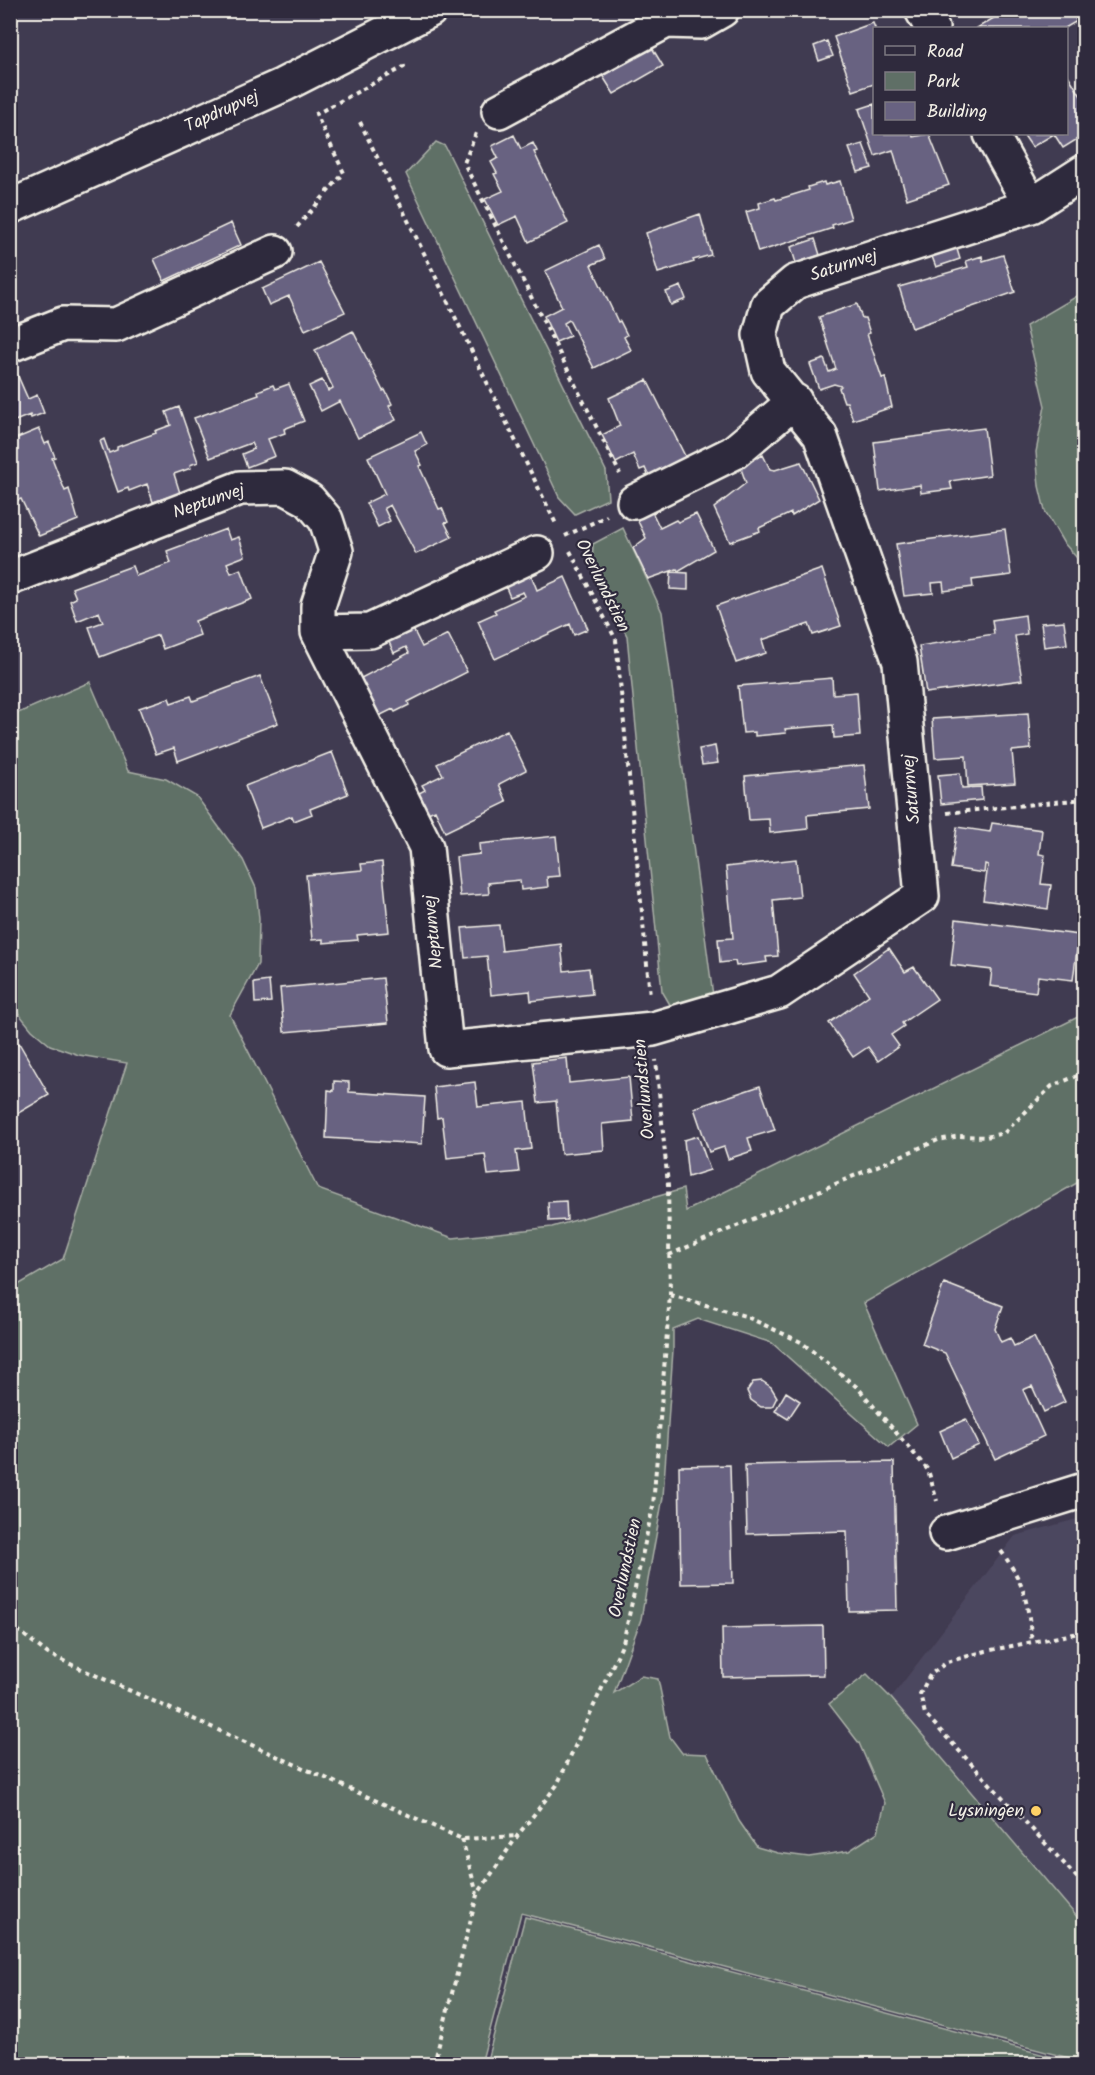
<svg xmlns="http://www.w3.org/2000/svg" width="1095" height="2075" font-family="Kalam,sans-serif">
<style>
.built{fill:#4c475f}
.green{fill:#5f6f66;stroke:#aab0a7;stroke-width:1.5}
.building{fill:#686281;stroke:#f4f1e8;stroke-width:1.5}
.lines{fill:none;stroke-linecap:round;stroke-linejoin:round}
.minor-casing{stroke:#f4f1e8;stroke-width:38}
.path{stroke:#f4f1e8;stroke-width:4;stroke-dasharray:4.5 4.5;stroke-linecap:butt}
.minor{stroke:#2f2a3d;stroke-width:33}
.poi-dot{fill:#ffd166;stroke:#2f2a3d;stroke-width:2}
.labels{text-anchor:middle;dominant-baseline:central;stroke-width:4.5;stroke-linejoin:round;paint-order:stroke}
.street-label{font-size:18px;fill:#f4f1e8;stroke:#2f2a3d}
.poi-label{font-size:18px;fill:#f4f1e8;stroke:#2f2a3d;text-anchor:end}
</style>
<rect width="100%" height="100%" fill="#403b51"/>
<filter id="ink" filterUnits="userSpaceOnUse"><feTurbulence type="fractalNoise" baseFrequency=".0167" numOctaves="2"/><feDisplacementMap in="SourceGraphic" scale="12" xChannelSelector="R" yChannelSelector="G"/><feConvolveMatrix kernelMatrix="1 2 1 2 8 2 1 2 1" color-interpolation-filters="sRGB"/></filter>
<g filter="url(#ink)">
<path class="built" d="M1084,1517V1925L891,1698L1015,1536Z"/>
<path class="green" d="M436,142L445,146L606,471L608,499L575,514L559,497L406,174Z
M1084,292V566L1063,542L1045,511L1039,486L1036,452L1045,406L1026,326Z
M623,528L662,612L713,996L672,1008L662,991L627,636L592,566L593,544Z
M90,682L128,771L166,779L197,797L243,860L256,888L259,919L258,964L230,1015L318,1189L453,1238L552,1227L683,1189L686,1211L1084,1014V1179L864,1303L917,1424L889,1447L772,1343L698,1319L673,1329V1350L663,1497L641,1619L614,1693L641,1676L658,1679L670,1737L682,1753L707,1754L739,1821L757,1847L778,1853L809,1857L849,1851L878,1832L885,1803L859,1743L829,1704L867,1674L891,1698L1084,1925V2062L521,1913L481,2064H11V1289L63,1259L127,1063L79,1055L50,1045L32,1030L11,1004L10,824L17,814L11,795V716Z
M525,1917L1079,2064H486Z"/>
<path class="building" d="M1007,10H1070L1077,21L1065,28H977Z
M873,23L875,28L874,84L853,91L834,37Z
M827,41L833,56L819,61L814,46Z
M651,46L663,66L614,94L602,75Z
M1066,72L1084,101V116L1077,121L1084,135L1063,148L1054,134L1032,147L1023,134H1066Z
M874,104V134H912L913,137L929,134L949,185L907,199L893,150L875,156L859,109Z
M514,135L521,149L533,143L537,151L534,152L568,223L529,242L517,216L498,225L485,199L503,191L494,174L497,173L491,162L498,158L492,146Z
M863,144L872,168L858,172L849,148Z
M840,181L851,219L832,225L833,228L758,252L746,212L760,208L759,203L775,198L776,200L809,190L808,187L824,182L825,185Z
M700,214L711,255L693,260L694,262L658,273L646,233Z
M231,223L241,245L164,281L154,259Z
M815,239L820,255L796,263L791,247Z
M599,245L605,259L591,265L618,322L620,321L627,335L624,337L631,350L594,368L569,320L564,323L570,336L556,342L544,316L562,307L545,271Z
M956,246L960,259L936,267L931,254Z
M1003,255L1015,292L912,328L899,287L968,267L966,261L982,256L983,261Z
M319,262L345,312L305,330L289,296L269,305L262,289Z
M681,286L686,299L671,305L666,292Z
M857,304L862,318H865L870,333L867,334L882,378L885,377L892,407L853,420L847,402H844L839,388L841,386L834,384L819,389L810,364L824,359L829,372L836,369L819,317Z
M353,331L383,391L385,390L392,404L389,406L396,420L358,438L340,401L321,411L309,386L322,380L328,391L333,388L315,350Z
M11,360L28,399L37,395L44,413L31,418L30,415L10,423Z
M647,380L687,460L649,477L645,468L640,470L633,454L616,463L602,435L620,426L609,398Z
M289,384L304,421L284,429L285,433L268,439L275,456L247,467L242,454L254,449L251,443L210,458L194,418L259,395L258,391L273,385L275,389Z
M179,407L198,462L190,465L191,468L174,474L180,493L153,502L147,484L129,491L128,488L118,492L100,441L104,439L109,453L117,450V447L156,433L155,431L171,425L166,412Z
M984,428L990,475L950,481L952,489L921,493L920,485L880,491L874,442Z
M39,429L45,444L49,442L55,457L52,458L65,491L69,489L78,520L39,536L21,499L10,503V473H12L10,441Z
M421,432L427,445L415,451L422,465L419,466L439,509L442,508L448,522L445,523L452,537L416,554L390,505L384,508L390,521L378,527L366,503L385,494L368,457Z
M763,455L770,469L775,470L801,462L819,499L792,516L791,513L759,528L760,531L730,542L714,508L746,483L740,466Z
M651,510L660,528L676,520L678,522L696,514L714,550L678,571L677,569L648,579L633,548L646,538L636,517Z
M226,529L230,540L239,537L245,556L227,563L231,573L241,569L252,599L195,621L200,635L163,649L158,635L100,657L89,627L103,622L99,612L77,621L70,601L76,598L72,588L132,566L136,576L171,563L167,551Z
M1005,529L1011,575L972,580L973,587L944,591L943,582L932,583L933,593L904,596L896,544Z
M822,569L841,626L813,635L809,624L762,640L766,653L736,663L716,606Z
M530,572L537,590L565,577L588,629L574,635L570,624L495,659L478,621L496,613L494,610L525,596L523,592L510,597L504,583Z
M671,572L688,573V590L670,589Z
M1025,615L1027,634L1015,636L1022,680L926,693L919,646L994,634L992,620Z
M1064,621L1067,644L1044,647L1041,623Z
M413,629L422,647L448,634L467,672L408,702L409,705L395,712L393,709L379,716L361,678L409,653L406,647L394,653L388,640Z
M260,676L278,723L178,761L174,748L156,754L139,708L169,698L171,703L191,696L193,701Z
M832,678L833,694L857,692L860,736L834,738L833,725L785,729L786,733L755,736V732L743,733L738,686Z
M1028,713L1031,749L1012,751L1015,783L968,786L966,756L935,758L932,719Z
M507,730L526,770L499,784L507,802L445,832L435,810L428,813L419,793L425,790L422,785L443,775L437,764Z
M715,746L718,763L702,765L699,749Z
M332,752L348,794L310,809L312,814L294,821L292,816L261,828L245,786Z
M864,765L869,809L807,815L808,829L770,833L769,819L749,820L745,776Z
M960,773L962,788L981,787L982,800L941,804L938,775Z
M992,823L1042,830L1039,854L1045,855L1041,884L1051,885L1048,909L983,900L988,865L985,864L984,873L951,868L957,827L990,832Z
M556,836L560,876L547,877L548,887L521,890L520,880L488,883L489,894L460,896L456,857L480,854L479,844Z
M796,859L800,897L773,900L778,956L766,957L767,962L736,966L735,961L720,963L718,939L733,938L726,867Z
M382,862L389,932L357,935L358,940L323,943V939L312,940L306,875L362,870L361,864Z
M956,919L1079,935L1073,980L1038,976L1036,992L990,986L992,970L951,965Z
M499,925L502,951L561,944L564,971L589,968L592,994L531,1001L530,991L491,995L487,956L465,958L462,928Z
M889,948L905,972L914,967L937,999L902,1023L904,1026L891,1035L899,1046L878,1061L868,1047L853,1057L829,1023L869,995L854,973Z
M383,978L388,1023L284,1032L280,988Z
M269,981L271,1002L255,1003L254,983Z
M19,1043L49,1095L10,1118V1048Z
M567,1058L569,1083L629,1077L633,1121L602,1124L604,1150L561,1154L556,1101L538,1103L533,1062Z
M334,1081L349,1082V1092L425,1097L422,1144L326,1138L328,1090L334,1091Z
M475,1082L478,1107L526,1102L531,1149L516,1151L519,1172L488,1175L485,1154L447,1158L442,1117L437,1118L434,1087Z
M760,1086L775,1130L748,1138L752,1151L728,1159L724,1147L709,1152L694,1108Z
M698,1136L710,1170L688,1177L684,1140Z
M566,1201L567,1220L549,1221L548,1202Z
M944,1283L1003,1306L995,1329L1001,1342L1010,1338L1014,1346L1034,1337L1065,1402L1044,1412L1032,1386L1023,1390L1044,1436L995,1459L945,1353L922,1344Z
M762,1381L771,1387L777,1397L772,1407H761L751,1400L747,1391L753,1382Z
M786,1392L800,1401L788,1419L775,1411Z
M966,1419L979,1445L951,1458L940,1431Z
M894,1462L897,1610L849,1611L847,1531L747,1534L745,1465Z
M730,1465L733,1583L681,1584L679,1466Z
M823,1626L824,1675L723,1677L722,1628Z"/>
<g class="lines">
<defs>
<path id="minor" d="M922,10L932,28
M499,111L666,21L701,22L722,10
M991,134L1031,206
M10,207L283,85L430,10
M10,345L63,324L116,325L275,252
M634,502L733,453L795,401
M10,578L240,488L285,487L309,500L326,520L336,551L318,606V632L426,847L446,1049L653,1029L779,992L922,896L900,662L820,435L768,371L760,335L768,305L795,282L1031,206L1084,172
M318,632L370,631L537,553
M946,1533L1084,1490"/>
</defs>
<use href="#minor" class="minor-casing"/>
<path class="path" d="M360,122L557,526
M476,133L464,163L620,474
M297,227L344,173L316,114L404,67L403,61
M565,536L607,516
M570,551L616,640L650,996
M947,813L1084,799
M669,1255L938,1140L960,1136L986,1137L1004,1133L1052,1086L1077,1076L1084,1075
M670,1295L745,1316L801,1342L858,1388L928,1470L937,1501
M1001,1551C1026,1586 1027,1600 1032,1642
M10,1624L48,1654L462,1839L518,1836
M1084,1632L986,1651L947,1662L930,1675L920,1694L925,1714L1084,1885
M462,1839L477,1894
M434,2064L477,1895L518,1835L557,1785L623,1643L653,1506L670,1295L668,1185L656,1060"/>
<use href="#minor" class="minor"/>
</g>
</g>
<circle class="poi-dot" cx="1036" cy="1811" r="6"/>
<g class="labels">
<g class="street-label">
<text transform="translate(222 112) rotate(-24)">Tapdrupvej</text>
<text transform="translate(844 266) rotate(-18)">Saturnvej</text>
<text transform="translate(209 502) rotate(-19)">Neptunvej</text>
<text transform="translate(602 586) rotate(64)">Overlundstien</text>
<text transform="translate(912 789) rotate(-95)">Saturnvej</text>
<text transform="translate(434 932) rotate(-96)">Neptunvej</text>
<text transform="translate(645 1089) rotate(-95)">Overlundstien</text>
<text transform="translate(626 1568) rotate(-78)">Overlundstien</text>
</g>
<g class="poi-label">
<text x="1024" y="1811">Lysningen</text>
</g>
</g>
<rect width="1095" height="2075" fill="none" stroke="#2f2a3d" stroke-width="36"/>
<rect x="18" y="18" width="1059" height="2039" fill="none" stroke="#f4f1e8" stroke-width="2" filter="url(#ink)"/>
<rect x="873" y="27" width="195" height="108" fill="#2f2a3d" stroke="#7e7a81" stroke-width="1.5"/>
<rect x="885" y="46" width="30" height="9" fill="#2f2a3d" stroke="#7e7a81" stroke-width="1.5"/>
<text x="927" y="57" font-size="18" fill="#f4f1e8">Road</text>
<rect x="885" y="72" width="30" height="18" fill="#5f6f66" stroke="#7e7a81" stroke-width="1.5"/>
<text x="927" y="87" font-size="18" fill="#f4f1e8">Park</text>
<rect x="885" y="102" width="30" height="18" fill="#686281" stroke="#7e7a81" stroke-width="1.5"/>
<text x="927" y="117" font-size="18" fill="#f4f1e8">Building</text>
</svg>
